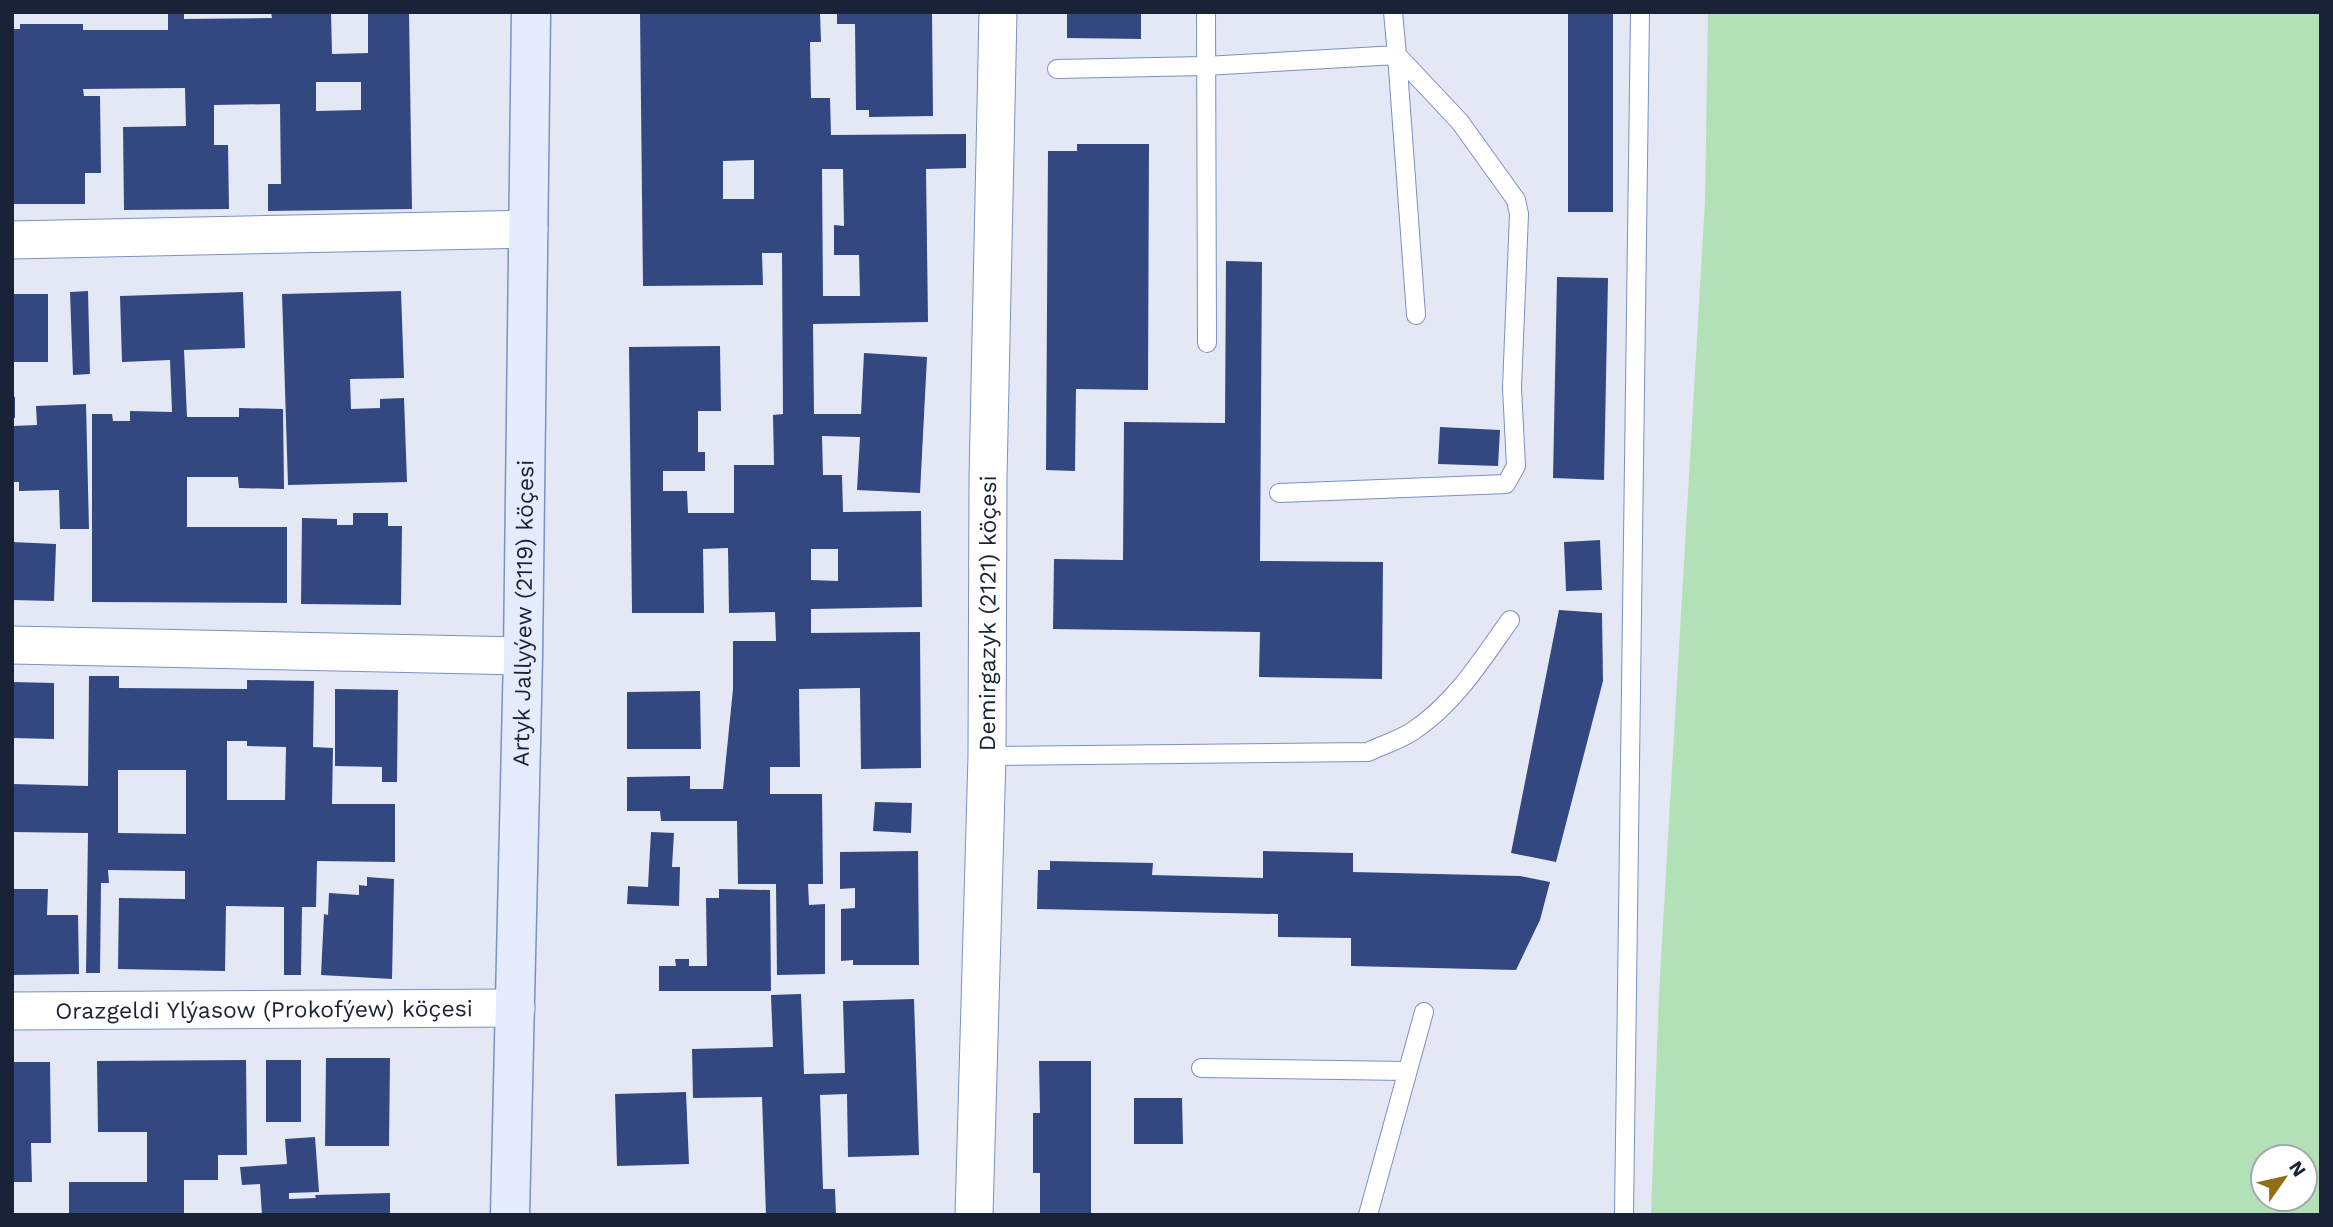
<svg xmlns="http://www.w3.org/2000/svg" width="2333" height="1227" font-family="'Work Sans',sans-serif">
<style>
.green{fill:#b3e1b7;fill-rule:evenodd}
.building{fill:#334880;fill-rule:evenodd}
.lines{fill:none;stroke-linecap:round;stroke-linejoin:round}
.lane-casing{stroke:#7b90c4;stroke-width:20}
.street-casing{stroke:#7b90c4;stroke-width:39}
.secondary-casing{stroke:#7b90c4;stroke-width:41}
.lane{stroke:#fff;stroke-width:18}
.street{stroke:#fff;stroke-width:37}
.secondary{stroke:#e5ecfe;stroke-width:38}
.labels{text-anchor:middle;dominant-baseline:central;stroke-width:7;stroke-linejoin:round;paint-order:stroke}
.street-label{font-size:23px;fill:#1a2237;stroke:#fff}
</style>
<rect width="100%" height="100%" fill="#e3e8f4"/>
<path class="green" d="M1708,12H2321V1215H1651L1659,993L1705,200ZM2263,1157H2305V1199H2263Z"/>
<path class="building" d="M168,12H184V19L272,18L271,12H331L332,54L368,53V13H409L412,209L268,211V184H281L280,104L214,105V145H228L229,209L124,210L123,127L186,126L185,88L83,89L84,96H100L101,173H85V204H12V29H20V24H83V30H168ZM316,82H361V110L316,111Z
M640,12H820L821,42H810L811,98H830L831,135L966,134V168L926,169L928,322L813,324L814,414H861L864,353L927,357L920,493L857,490L860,437L822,436L823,475H842L843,512L921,511L922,607L811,609V633L920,632L921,768L861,769L860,688L799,689L800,767H770V794H822L823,884H808L809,905L825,904V974L777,975L776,884H738L737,821H661L660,811H627V777L690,776V789H723L733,689V641H776L775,612L729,613L728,548L703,549L704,613H632L629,347L720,346L721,411H698V452H705V471H663V491H687L688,513H734V465H774L773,415L783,414L782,253H762L763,285L643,286ZM754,160V199H723V161ZM822,169H843L844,226L834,225V255H859L860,296H823ZM811,549H838V581L811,580Z
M837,12H932L933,116L869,117V110H856L855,24H837Z
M1067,12H1141V39L1067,38Z
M1568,12H1613V212H1568Z
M1077,144H1149L1148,390L1076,389L1075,471L1046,470L1048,151H1077Z
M1226,261L1262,262L1260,561L1383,562L1382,679L1259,677L1260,632L1053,629L1054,559L1123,560L1124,422L1225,423Z
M1557,277L1608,278L1604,480L1553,478Z
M88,291L90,374L73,375L70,292Z
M401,291L404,378L350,379L351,409L380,408V399L404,398L407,482L288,485L282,294Z
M243,292L245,348L184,350L187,417H239V408L283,409L284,489L239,488L238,477H187V527H287V603L92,602V414H112L113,421H130V411L172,412L170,360L122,362L120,296Z
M12,294H48V362H12Z
M12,397H15V418H12Z
M86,404L89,529H60L59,490L19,491V482H12V426L37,425L36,406Z
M1440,427L1500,430L1498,466L1438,464Z
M353,513H388V526H402L401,605L301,604L302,518L337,519V525H353Z
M1600,540L1602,590L1566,591L1564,542Z
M12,542L56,544L54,601L12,600Z
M1559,610L1602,613L1603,681L1556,862L1511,853Z
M89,676H119V688L247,689V680L314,681L313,747L333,748L332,804H395V862L317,861L316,907H302L301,975H284V907L226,906L225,971L118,969L119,898L185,899V871L108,870L109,883H101L100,973H86L88,833L12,832V784L88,786ZM227,741H247V746L286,747L285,800H227ZM118,770H186V834L118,833Z
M12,682L54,683V739L12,738Z
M335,689L398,690L397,782H382V767L335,766Z
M700,691L701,749H627V692Z
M875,802L912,803L911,833L873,831Z
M651,832L674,833L672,867H680L679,906L627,904L628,886L648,887Z
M918,851L919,965H853V960L841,961V909L855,908V888L840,889V852Z
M1263,851L1353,853V872L1520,876L1550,882L1540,920L1516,970L1351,966V938L1278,937V914L1037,909L1038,870H1050V861L1153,863L1152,875L1263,878Z
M367,877L394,879L392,979L321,975L324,914L328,915L329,893L359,895V885L367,886Z
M12,889H48L47,915H78L79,974L12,975Z
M719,889L770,890L771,991H659V966H676L675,959H689V966H707L706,898H719Z
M801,994L804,1074L845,1073L843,1001L914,999L919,1155L848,1157L847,1094L820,1095L823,1189H835L836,1215H766L762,1097L693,1098L692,1049L773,1047L771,995Z
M326,1058H390L389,1146H325Z
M246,1060L247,1155H218V1180H184V1215H69V1182H147V1132H98L97,1061Z
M266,1060H301V1122H266Z
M1039,1061H1091V1215H1040V1173H1033V1113H1040Z
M12,1062H50L51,1143H31L32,1182H12Z
M686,1092L689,1164L617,1166L615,1094Z
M1134,1098H1182L1183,1144H1134Z
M315,1137L319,1192L289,1193V1199L316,1198L315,1195L390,1193V1215H262L260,1184L242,1185L240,1167L287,1164L285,1139Z"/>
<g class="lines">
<defs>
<path id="lane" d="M1206,12L1207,343
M1057,69L1205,66L1397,55L1416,315
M1279,493L1506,484L1516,466L1512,388L1519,214L1516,200L1460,122L1397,55L1393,12
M987,756L1368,752C1382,745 1400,740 1413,731C1455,703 1481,661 1510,620
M1201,1068L1406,1071
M1368,1215L1424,1012
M1624,1215L1640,12"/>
<g id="street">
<path d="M12,240L529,229"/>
<path d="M12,645L523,656"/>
<path id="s1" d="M12,1011L516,1008"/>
<path id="s2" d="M974,1215L987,756L988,478L998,12"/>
</g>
<g id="secondary">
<path id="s3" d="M510,1215L523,656L531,12"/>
</g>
</defs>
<use href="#lane" class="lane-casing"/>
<use href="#street" class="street-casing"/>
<use href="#secondary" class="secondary-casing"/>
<use href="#lane" class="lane"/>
<use href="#street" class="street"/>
<use href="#secondary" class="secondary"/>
</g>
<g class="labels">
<g class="street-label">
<text stroke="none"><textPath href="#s3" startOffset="602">Artyk Jallyýew (2119) köçesi</textPath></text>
<text stroke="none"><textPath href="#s2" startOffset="602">Demirgazyk (2121) köçesi</textPath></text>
<text stroke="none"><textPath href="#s1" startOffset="252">Orazgeldi Ylýasow (Prokofýew) köçesi</textPath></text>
</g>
</g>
<rect width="2333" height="1227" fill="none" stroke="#1a2237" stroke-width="28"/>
<g transform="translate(2284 1178) rotate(56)"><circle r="33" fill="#ffffff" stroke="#a3a7af" stroke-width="2"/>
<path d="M0-5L12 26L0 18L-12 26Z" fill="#907015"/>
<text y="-10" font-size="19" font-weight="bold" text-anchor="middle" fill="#1a2237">N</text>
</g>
</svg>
